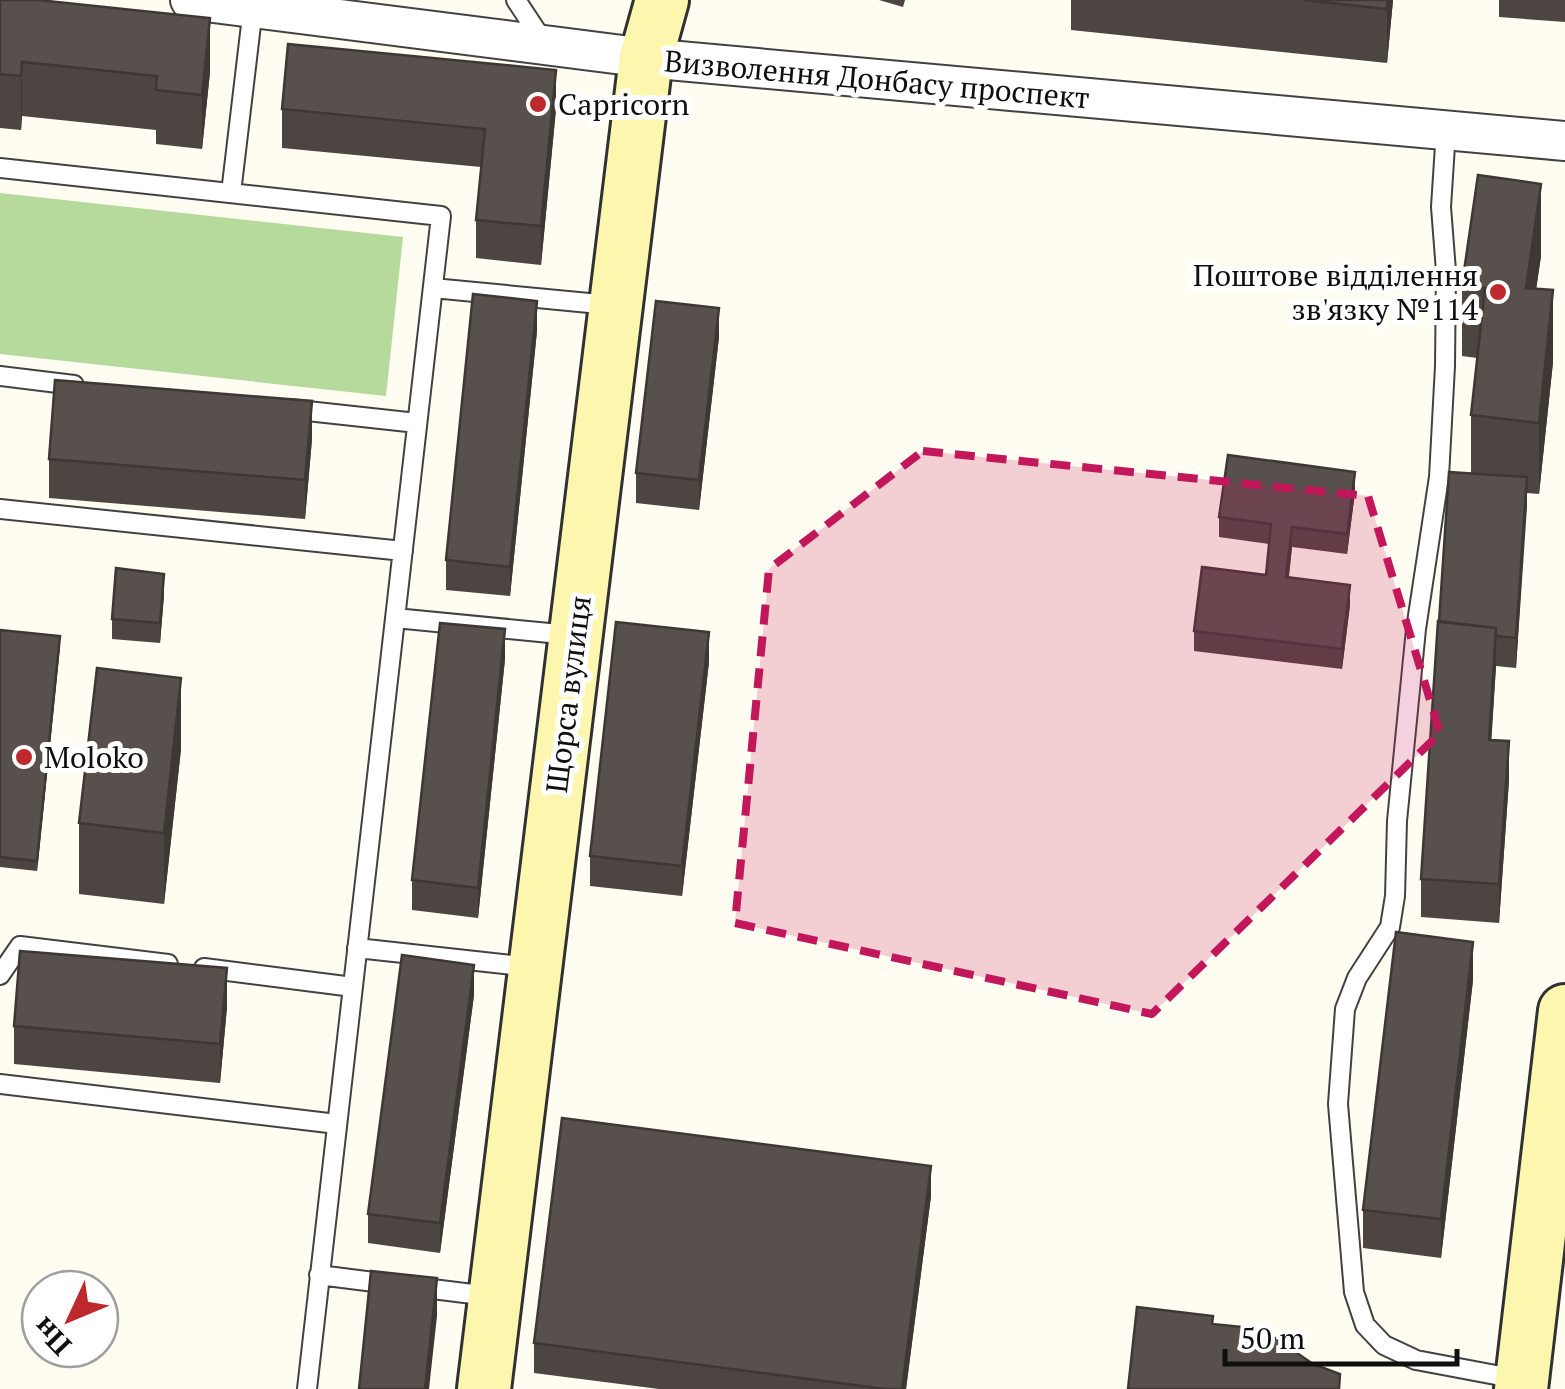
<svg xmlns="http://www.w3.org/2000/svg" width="1565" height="1389" font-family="'PT Serif',serif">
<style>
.forest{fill:#b6da9b}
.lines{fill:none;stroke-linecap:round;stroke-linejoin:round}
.lane-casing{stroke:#424242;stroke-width:22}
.street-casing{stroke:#424242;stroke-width:42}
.secondary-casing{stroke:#313131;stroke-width:58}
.lane{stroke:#fff;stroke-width:18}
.street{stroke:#fff;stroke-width:38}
.secondary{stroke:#fdf6ae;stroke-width:52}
.wall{fill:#4c4541}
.shaded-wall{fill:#3e3835}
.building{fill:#58504c;stroke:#3e3835;stroke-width:2.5}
.marked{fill:#c2185b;fill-opacity:0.2;stroke:#c2185b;stroke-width:8;stroke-dasharray:20 12;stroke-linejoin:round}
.poi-dot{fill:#be292d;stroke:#fff;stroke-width:4}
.labels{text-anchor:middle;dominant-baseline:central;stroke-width:10;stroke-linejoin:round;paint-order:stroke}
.street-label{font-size:30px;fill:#0f0f0f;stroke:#fff}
.poi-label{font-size:30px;fill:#0f0f0f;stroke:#fff;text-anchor:start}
</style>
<rect width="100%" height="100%" fill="#fffcf2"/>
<path class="forest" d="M0,193L403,237L386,396L0,354Z"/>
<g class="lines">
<defs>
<path id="lane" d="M516,0L543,41
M1446,130L1441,207L1446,271L1445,366L1439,477L1416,629L1397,821L1395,896L1390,927L1357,978L1345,1009L1338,1104L1354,1292L1365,1325L1384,1345L1416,1360L1517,1379
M0,168L441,216L307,1389
M231,193L253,8
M433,288L610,305
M0,376L74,385
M289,409L417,423
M0,509L403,551
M395,618L570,635
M357,948L530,967
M204,968L353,987
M0,975L20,946L168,964
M0,1084L337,1124
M319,1275L390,1284
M416,1287L489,1296"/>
<path id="street" d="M190,0L646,58L1565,141"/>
<path id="secondary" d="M484,1389L646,58L662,0
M1521,1389L1565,1011"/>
</defs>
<use href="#lane" class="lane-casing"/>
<use href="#street" class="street-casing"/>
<use href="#secondary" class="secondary-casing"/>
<use href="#lane" class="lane"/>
<use href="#street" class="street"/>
<use href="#secondary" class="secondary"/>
</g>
<path class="wall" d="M0,0L210,72L202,149L156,144V130L22,116L21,130L0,128Z
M879,0H905L903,7Z
M1071,0H1393L1387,63L1071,30Z
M1499,0H1565V22L1499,17Z
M282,109H556L541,265L476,258V220L481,167L282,148Z
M1541,256L1536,289L1553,362L1539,494L1527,493L1516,668L1496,666L1491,740L1509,780L1499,923L1421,917V879L1471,473V415L1477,358L1462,356V285Z
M537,331L510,596L446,590V560Z
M719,337L699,510L636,503V473Z
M312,439L305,519L49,498V459Z
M1355,492L1347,554L1292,547L1289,577L1350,605L1342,669L1194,651V631L1266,575L1269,544L1219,537V517Z
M164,595L160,643L112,639V619Z
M0,630L60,646L37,871L0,867Z
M505,659L478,918L412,910V880Z
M709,662L682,896L590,886V856Z
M181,749L164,904L79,894V823Z
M1473,980L1441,1258L1363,1248V1210Z
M474,995L440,1253L368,1243V1214Z
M227,1007L220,1083L14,1064V1026Z
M931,1196L906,1389H659L534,1373V1343Z"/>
<path class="shaded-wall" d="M1388,0H1393L1387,63V9Z
M210,18V72L202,149V95Z
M22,62V116L21,130V76Z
M556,70V109L541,265V226Z
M1541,184V256L1526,359V288Z
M1553,290V362L1539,494V423Z
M537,301V331L510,596V567Z
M719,308V337L699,510V480Z
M312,401V439L305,519V480Z
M1355,472V492L1347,554V534Z
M1527,477V507L1516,668V638Z
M1292,527V547L1286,597V577Z
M164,574V595L160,643V623Z
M1350,585V605L1342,669V649Z
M1496,628V666L1489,779V740Z
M505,629V659L478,918V888Z
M709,632V662L682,896V866Z
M60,636V646L37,871V861Z
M181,678V749L164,904V833Z
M1509,741V780L1499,923V884Z
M1473,942V980L1441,1258V1219Z
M474,965V995L440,1253V1223Z
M227,968V1007L220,1083V1044Z
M931,1166V1196L906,1389H902Z
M437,1278V1316L429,1389H425Z"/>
<path class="building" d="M0,0H38L210,18L202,95L156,90L157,76L22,62L21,76L0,74Z
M1303,0H1388L1387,9Z
M288,44L556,70L541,226L476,220L485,129L282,109Z
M1478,175L1541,184L1526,288L1553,290L1539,423L1471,415L1485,288L1462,285Z
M473,294L537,301L510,567L446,560Z
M656,301L719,308L699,480L636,473Z
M55,380L312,401L305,480L49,459Z
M1228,455L1355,472L1347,534L1292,527L1286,577L1350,585L1342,649L1194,631L1202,567L1266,575L1271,524L1219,517Z
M1449,472L1527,477L1516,638L1496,636V628L1439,622Z
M116,568L164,574L160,623L112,619Z
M1438,621L1496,628L1489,740L1509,741L1499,884L1421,879Z
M616,622L709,632L682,866L590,856Z
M440,623L505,629L478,888L412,880Z
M0,630L60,636L37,861L0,857Z
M97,668L181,678L164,833L79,823Z
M1396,932L1473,942L1441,1219L1363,1210Z
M20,951L227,968L220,1044L14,1026Z
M402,955L474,965L440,1223L368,1214Z
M562,1118L931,1166L902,1389H885L534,1343Z
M371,1271L437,1278L425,1389H359Z
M1137,1307L1213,1316L1212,1324L1262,1329L1313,1364L1340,1374L1339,1389H1128Z"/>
<path class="marked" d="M923,451L1368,496L1440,733L1152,1014L735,923L769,569Z"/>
<g class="poi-dot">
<circle cx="538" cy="104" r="10"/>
<circle cx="1498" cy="292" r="10"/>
<circle cx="24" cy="757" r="10"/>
</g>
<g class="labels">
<g class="street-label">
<text transform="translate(877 79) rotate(5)">Визволення Донбасу проспект</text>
<text transform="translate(568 694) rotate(-83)">Щорса вулиця</text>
</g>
<g class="poi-label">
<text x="558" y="104">Capricorn</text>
<text x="1478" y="275" text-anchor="end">Поштове відділення<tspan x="1478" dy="34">зв'язку №114</tspan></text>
<text x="44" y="757">Moloko</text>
</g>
</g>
<g transform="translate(70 1319) rotate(226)"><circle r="48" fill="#ffffff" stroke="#9f9f9f" stroke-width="2.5"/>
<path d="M0-8L18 38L0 25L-18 38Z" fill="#be292d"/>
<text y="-15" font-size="28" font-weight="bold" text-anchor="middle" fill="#0f0f0f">Пн</text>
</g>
<path d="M1225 1349v15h232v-15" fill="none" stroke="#0f0f0f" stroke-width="5"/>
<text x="1240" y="1349" font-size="30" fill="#0f0f0f" stroke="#ffffff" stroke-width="8" paint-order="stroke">50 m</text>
</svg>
